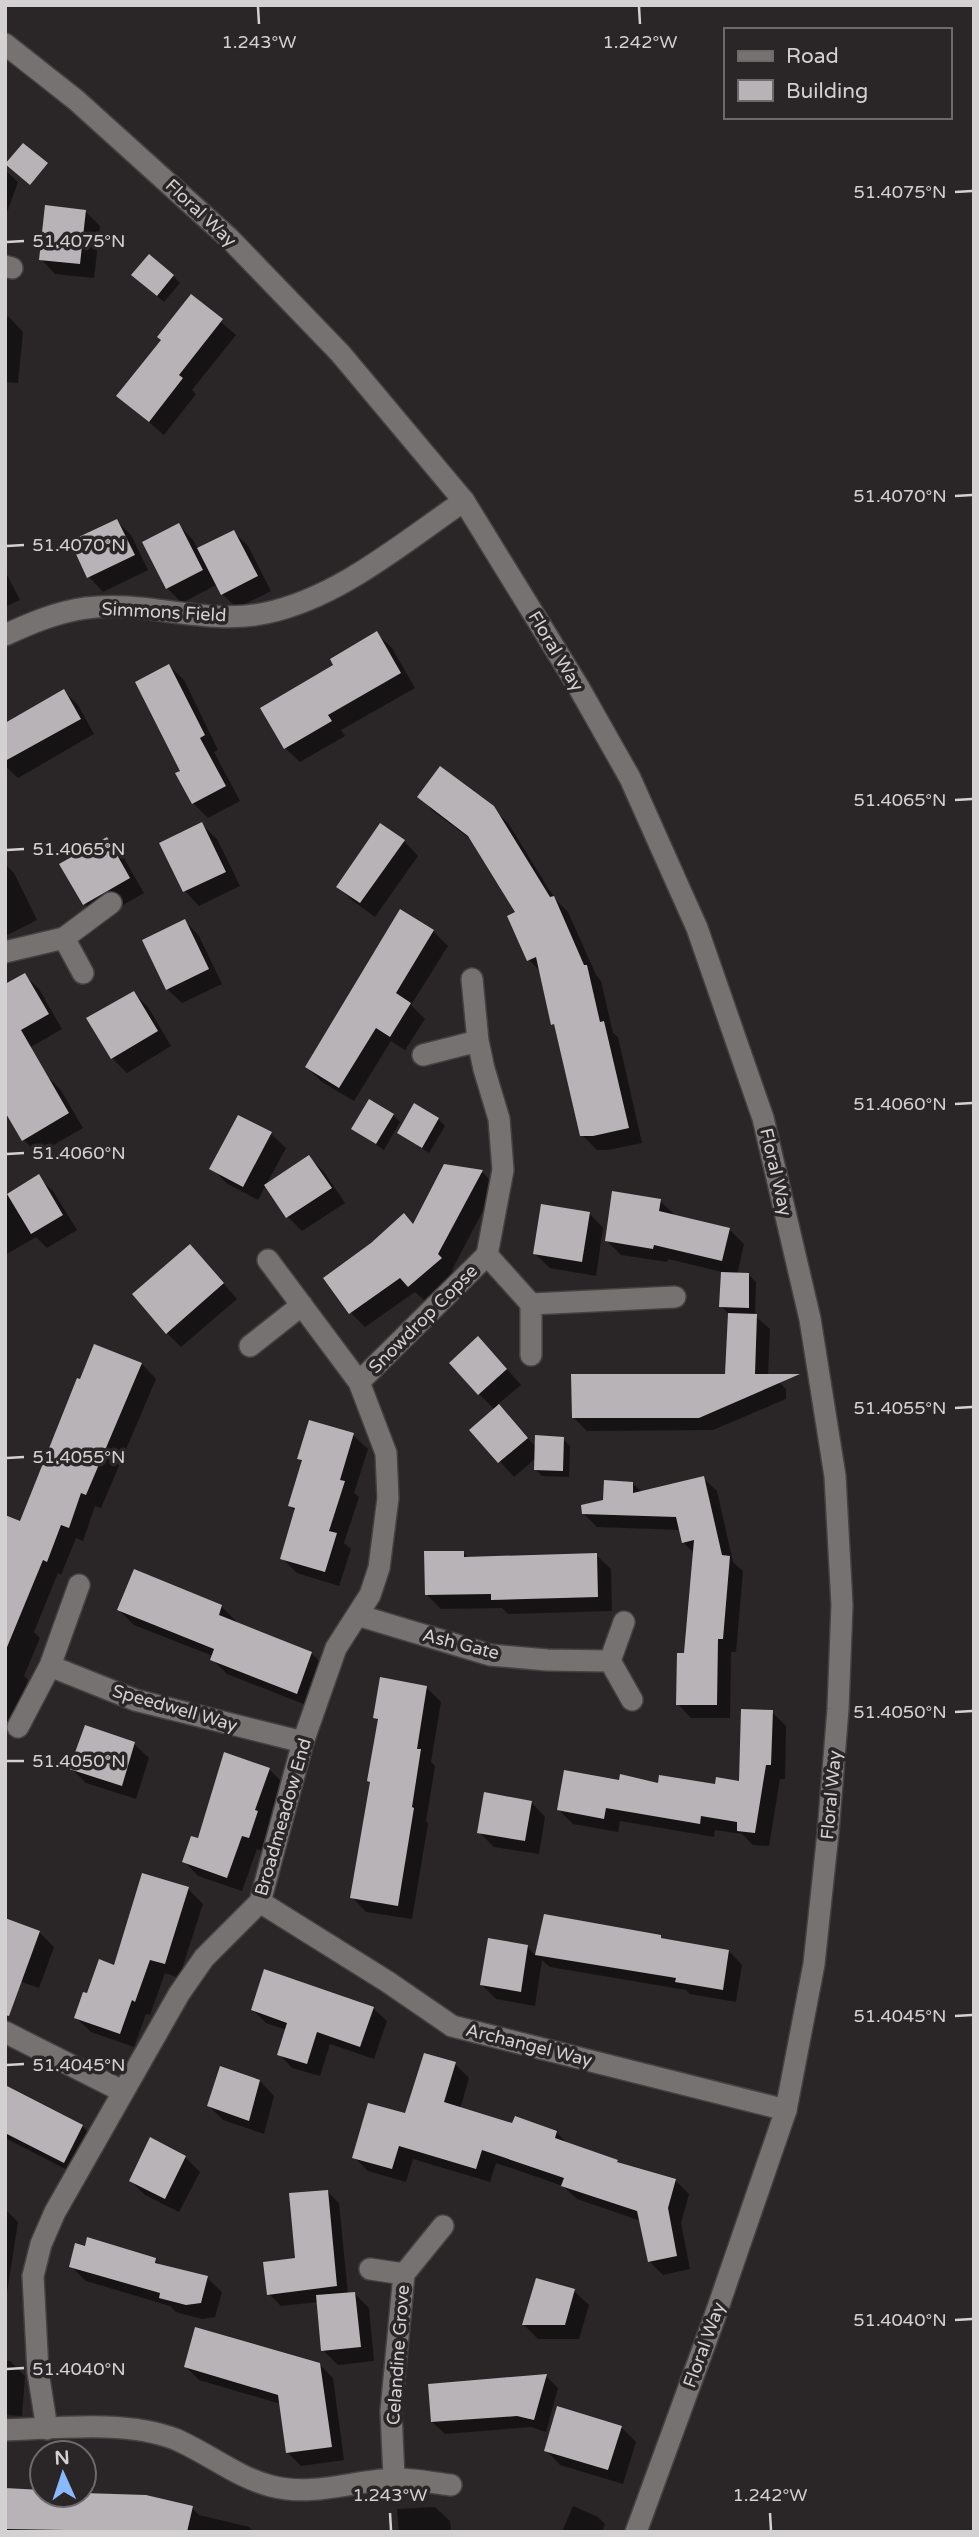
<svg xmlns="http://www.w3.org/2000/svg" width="979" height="2537" font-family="'Varela Round',sans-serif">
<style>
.shadow{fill:#0007}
.building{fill:#b8b3b6}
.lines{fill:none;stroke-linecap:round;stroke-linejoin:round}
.minor-casing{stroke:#444142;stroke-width:24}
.tertiary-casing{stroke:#444142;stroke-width:24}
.minor{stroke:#767272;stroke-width:21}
.tertiary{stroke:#767272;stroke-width:21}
.ticks{fill:none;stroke:#d4d1d2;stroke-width:2.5}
.labels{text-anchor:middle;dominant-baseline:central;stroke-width:7;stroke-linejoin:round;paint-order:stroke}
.street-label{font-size:18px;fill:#d4d1d2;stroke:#2a2526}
.ticks-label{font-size:18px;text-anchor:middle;fill:#d4d1d2;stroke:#2a2526;stroke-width:7;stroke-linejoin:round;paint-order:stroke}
</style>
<rect width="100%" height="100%" fill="#2a2526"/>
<path class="shadow" d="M5,170L18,182L5,218Z
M85,211L100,226L94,278L55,274L41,259Z
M173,276L180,283L164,302L141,282Z
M191,296L236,335L192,390L196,394L164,435L118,396L163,340Z
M5,316L9,317L23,332L18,383L5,382Z
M117,521L131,535L148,570L103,592L89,577Z
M179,525L193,540L198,549L234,532L248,546L271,591L237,608L222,594L218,584L182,603L167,588Z
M5,571L20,600L5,607Z
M377,634L392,648L415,688L341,730L345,736L300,762L285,748L336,666Z
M169,666L184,680L218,750L214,752L240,801L208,818L193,803L182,772Z
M64,691L78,705L94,734L18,778L5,766V724Z
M419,796L492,808L508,823L555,899L568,912L596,975L601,981L613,1033L618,1037L642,1143L608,1150H597L582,1135L541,972L529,960L518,913L473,841L433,811Z
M202,825L217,839L240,886L199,906L185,891Z
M106,839L121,853L144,893L99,919L85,904L61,865Z
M404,841L418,856L375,917L353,901L338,887Z
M5,864L14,873L37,920L5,936Z
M185,921L199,936L222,984L182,1003L167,989Z
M433,931L448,946L411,1005L425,1019L405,1050L391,1041L354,1101L322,1082L307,1067Z
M24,975L39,989L62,1029L17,1055Z
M134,993L148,1007L171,1046L127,1073L112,1058Z
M45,1074L60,1089L83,1128L38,1154L24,1140Z
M393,1115L400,1122L384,1150L353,1129Z
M239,1117L271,1134L286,1148L266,1185L309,1157L324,1172L345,1203L302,1231L288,1217L266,1185L258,1200L226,1183L212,1168Z
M438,1119L445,1126L429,1153L399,1132Z
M445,1166L482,1172L496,1186L452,1270L455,1274L424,1300L415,1292L365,1327L351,1313L414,1225Z
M38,1177L53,1191L77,1230L47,1248L36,1237L5,1255V1196Z
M660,1201L675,1215L729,1229L744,1244L737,1275H749L756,1282L755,1316L770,1329L768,1376L772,1375L786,1389V1399L713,1430L587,1431L573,1417L727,1376L728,1313L721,1306L722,1272L668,1259L667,1262L621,1255L607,1241Z
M589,1213L603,1228L596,1276L550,1268L535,1254Z
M204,1261L237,1299L181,1347L167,1333Z
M95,1346L142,1364L156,1379L101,1508L95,1506L83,1541L76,1538L61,1575L58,1573L34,1632L40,1638L24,1676L28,1680L5,1739V1531L21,1523Z
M493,1353L521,1385L497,1405L536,1447L563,1439L570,1446L569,1477L542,1476L535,1469L536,1458L514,1477L472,1430L495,1410L479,1394Z
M353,1435L368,1449L354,1493L359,1497L344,1543L351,1549L339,1586L297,1573L282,1558L296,1512L290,1506L303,1463L299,1458Z
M703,1478L717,1491L733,1562L743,1571L736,1652H731L730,1718H691L678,1704L685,1655L694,1553L683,1542L681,1530L597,1527L584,1514L633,1484L642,1492Z
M463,1553L469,1558L596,1555L611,1569L612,1611L508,1614L502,1608L441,1609L427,1595Z
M221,1606L236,1621L235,1623L311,1653L326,1668L311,1707L227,1674L212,1659L213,1656L134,1625L119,1610Z
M427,1688L441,1702L431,1762L435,1766L426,1821L428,1824L412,1919L366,1912L352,1897L372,1784L379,1721L375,1717Z
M772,1712L786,1726L785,1779H780L769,1846L753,1845L742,1834L715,1830L714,1837L620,1821L618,1832L573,1824L559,1810L620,1782L716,1786L740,1783Z
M134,1744L149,1758L136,1799L86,1783L71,1768Z
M269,1769L284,1784L269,1825L272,1828L264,1852L257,1849L242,1891L198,1876L184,1861Z
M531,1802L545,1817L539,1854L494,1847L479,1832Z
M188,1889L203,1904L179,1978L165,1973L150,2015L146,2014L134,2047L91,2032L76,2018L88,1996Z
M546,1916L729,1951L742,1965L736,2002L690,1994L686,1990L550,1967L542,1960L535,2006L496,1999L482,1985L528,1947L536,1956Z
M39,1932L54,1947L39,1988L5,1976Z
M373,2008L387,2021L374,2059L330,2044L320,2076L292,2068L279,2054L287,2030L266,2023L253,2010Z
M455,2064L469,2078L460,2109L513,2125L556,2132L569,2145L620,2164L675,2180L689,2194L681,2223L690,2269L663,2275L649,2261L641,2221L577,2199L563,2186L496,2163L490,2182L413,2159L406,2182L368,2171L354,2157L406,2116Z
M260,2081L274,2096L264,2134L223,2120L209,2106Z
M5,2087L82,2126L97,2141L79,2176L5,2138Z
M185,2157L200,2172L179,2212L145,2195L131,2181Z
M327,2191L339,2203L348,2294L354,2293L369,2308L374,2361L338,2365L323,2350L318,2302L281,2306L269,2294L297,2259Z
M5,2209L18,2222L7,2293H5Z
M155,2260L162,2267L207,2278L222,2292L215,2317L202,2319L176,2312L170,2306L86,2281L71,2266Z
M574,2291L589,2305L579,2339H538L524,2325Z
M5,2361H10L25,2376L22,2416L5,2415Z
M319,2364L333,2378L344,2460L301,2466L287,2452L281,2404L199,2380L186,2367Z
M546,2376L558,2388L546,2432L531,2427L445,2434L432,2422Z
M621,2427L636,2442L623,2484L560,2465L546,2450Z
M5,2491L192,2508L199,2515L249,2527L254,2532H5Z
M573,2506L598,2517L605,2524L602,2532H562Z
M435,2507L450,2521L451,2532H399L397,2509Z"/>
<path class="building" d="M23,143L48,163L30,185L5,164Z
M45,205L86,210L80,264L39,260Z
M149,254L174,275L157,296L131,275Z
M191,294L223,319L179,375L183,378L149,422L116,396L161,340L157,337Z
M117,519L135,555L87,578L70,541Z
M179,523L203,570L166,589L142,542Z
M234,530L258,576L221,595L197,548Z
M377,631L401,673L328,715L332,721L284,749L260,708L333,665L330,659Z
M169,664L205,735L200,738L226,786L192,804L175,773L180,771L135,682Z
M64,689L81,719L5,761V723Z
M440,766L494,806L550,897L554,896L584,965H587L600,1022L604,1021L629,1128L593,1136H580L554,1024L551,1025L536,957L527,961L507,916L515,912L468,836L417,797Z
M202,822L226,872L183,892L159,843Z
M380,823L405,840L360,903L336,887Z
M107,837L130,878L83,905L59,864Z
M400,909L434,930L396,993L411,1003L390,1037L376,1028L339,1088L305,1067Z
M185,919L209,969L166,990L142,940Z
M25,973L49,1014L21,1030L69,1113L22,1141L5,1112V984Z
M134,991L158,1031L111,1059L86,1018Z
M369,1099L394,1114L376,1144L351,1129Z
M414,1103L439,1118L422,1148L397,1133Z
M238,1115L272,1132L243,1187L209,1169Z
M309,1155L332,1188L286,1218L264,1185Z
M444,1164L483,1170L438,1254L442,1258L408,1287L400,1278L349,1314L323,1278L371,1243L404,1213L413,1224Z
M39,1174L63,1215L31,1234L7,1194Z
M612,1191L661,1199L659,1211L730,1228L722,1261L654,1245L653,1249L605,1241Z
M541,1204L590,1212L582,1262L533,1254Z
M190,1244L224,1283L166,1334L132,1294Z
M721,1272L749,1273V1308L719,1307Z
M728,1313L757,1314L755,1374H800L699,1418H572L571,1374H725Z
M478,1336L507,1369L478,1395L449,1363Z
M94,1344L142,1363L86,1495L81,1493L69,1528L61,1525L47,1562L43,1560L5,1652V1515L20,1521L77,1378L80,1379Z
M499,1404L528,1438L498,1463L469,1430Z
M309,1420L354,1433L340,1480L345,1481L329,1531L337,1533L325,1572L280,1559L295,1508L288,1506L302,1460L297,1459Z
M535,1435L564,1437L563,1471L534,1470Z
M704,1476L722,1555L730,1556L723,1639H718L717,1705H676L677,1653H684L694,1540L682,1543L676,1517L582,1514L581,1505L603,1500L604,1480L633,1482V1493Z
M424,1551H464V1557L597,1553L598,1597L491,1600V1594L425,1595Z
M134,1569L222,1605L219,1615L312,1652L297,1694L210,1660L214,1649L117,1610Z
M380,1677L427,1686L417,1749H421L412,1807L414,1808L398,1906L350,1898L370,1782L367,1781L378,1719L373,1718Z
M741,1709L773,1710L771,1765H766L755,1833L737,1831V1822L701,1816L700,1824L606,1808L604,1819L557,1810L564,1770L619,1780L620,1774L658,1783L659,1775L715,1784L716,1777L739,1781Z
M85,1725L135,1742L122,1786L69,1769Z
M224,1752L270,1768L255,1810L258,1811L249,1838L242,1836L227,1878L182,1862L191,1836L198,1838Z
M484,1792L532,1801L525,1841L477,1833Z
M142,1873L189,1887L165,1964L150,1960L135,2002L132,2000L120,2034L74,2018L83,1992L87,1993L99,1959L114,1965Z
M544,1914L661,1935V1938L729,1950L723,1990L675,1982L676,1978L535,1955Z
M5,1918L40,1931L9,2016L5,2015Z
M488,1938L528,1945L521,1992L480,1985Z
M264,1969L374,2007L360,2047L317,2032L307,2064L277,2055L287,2023L251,2010Z
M424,2053L456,2062L444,2102L512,2123L515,2116L557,2131L555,2138L618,2160L617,2162L676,2179L668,2208L677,2256L648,2262L637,2211L561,2186L564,2178L482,2150L476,2169L399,2146L392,2169L352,2158L368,2103L405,2113Z
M220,2066L260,2080L249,2121L207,2106Z
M5,2085L83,2125L64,2163L5,2133Z
M150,2137L186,2156L165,2199L129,2181Z
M328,2190L337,2286L267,2295L263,2262L295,2258L289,2193Z
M87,2237L156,2258L155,2263L208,2276L201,2303L186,2305L159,2298L160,2293L69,2267L75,2243L85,2246Z
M536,2278L575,2289L565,2325H522Z
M355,2292L361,2347L321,2351L316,2295Z
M195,2327L320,2363L332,2447L286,2453L278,2395L184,2367Z
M547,2374L534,2420L517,2416L431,2422L428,2384Z
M557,2406L622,2426L608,2470L544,2451Z
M5,2488L42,2490V2495L84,2493L146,2495L193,2506L187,2532L5,2529Z"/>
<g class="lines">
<defs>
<path id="minor" d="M5,266L12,268
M5,635C31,623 57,612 86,608C146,600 206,626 266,613C340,597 402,543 464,501
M64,938L83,973
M5,952L64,938L111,903
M423,1055L478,1041
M487,1255L531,1304
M250,1346L302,1305
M531,1355V1304L675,1297
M359,1382L487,1255L503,1170L499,1119L484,1069L478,1041L472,979
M357,1615L490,1655L547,1660L610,1661
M624,1622L610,1661L632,1700
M50,1666L135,1700L303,1742
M18,1727L50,1666L79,1585
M260,1902L388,1982L452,2026L786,2110
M5,2032L122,2091
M370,2269L404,2274
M47,2429L38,2372L33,2276L41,2244L55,2212L179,1994L204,1958L260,1902L303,1742L336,1648L370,1595L379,1568L388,1498L386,1453L359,1382L268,1260
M5,2430C57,2428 127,2420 175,2439C208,2453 236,2477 271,2486C312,2497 352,2481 393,2479C412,2478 433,2483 451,2485
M394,2478L391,2411L404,2274L443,2226"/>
<path id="tertiary" d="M5,44L76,100L230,239L340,353L464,501L578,686L630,778L697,928L763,1118L810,1319L835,1476L842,1605L838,1709L828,1833L814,1964L786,2110L714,2319L636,2532"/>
</defs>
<use href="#minor" class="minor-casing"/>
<use href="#tertiary" class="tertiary-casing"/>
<use href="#minor" class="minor"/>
<use href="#tertiary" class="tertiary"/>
</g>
<path class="ticks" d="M258,7L259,24M639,7L640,24M955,192L972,191M7,242L24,241M955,496L972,495M7,546L24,545M955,800L972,799M7,850L24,849M955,1104L972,1103M7,1154L24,1153M955,1408L972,1407M7,1458L24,1457M955,1712L972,1711M7,1761H24M955,2016L972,2015M7,2065L24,2064M955,2320L972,2319M7,2369L24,2368M390,2513L391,2530M770,2513L771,2530"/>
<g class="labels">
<g class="street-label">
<text transform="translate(201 213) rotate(43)">Floral Way</text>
<text transform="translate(164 612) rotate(3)">Simmons Field</text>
<text transform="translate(556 651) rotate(59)">Floral Way</text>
<text transform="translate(776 1172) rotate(77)">Floral Way</text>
<text transform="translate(423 1319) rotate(-45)">Snowdrop Copse</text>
<text transform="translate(461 1644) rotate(14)">Ash Gate</text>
<text transform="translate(175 1708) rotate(16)">Speedwell Way</text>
<text transform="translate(831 1795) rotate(-85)">Floral Way</text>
<text transform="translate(283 1817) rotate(-74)">Broadmeadow End</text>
<text transform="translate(529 2045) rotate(14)">Archangel Way</text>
<text transform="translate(704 2345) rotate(-70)">Floral Way</text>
<text transform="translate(398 2355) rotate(-86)">Celandine Grove</text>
</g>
</g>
<g class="ticks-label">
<text x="259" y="48">1.243°W</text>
<text x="640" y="48">1.242°W</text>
<text x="900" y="198">51.4075°N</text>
<text x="79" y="247">51.4075°N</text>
<text x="900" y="502">51.4070°N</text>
<text x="79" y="551">51.4070°N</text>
<text x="900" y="806">51.4065°N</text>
<text x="79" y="855">51.4065°N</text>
<text x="900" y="1110">51.4060°N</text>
<text x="79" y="1159">51.4060°N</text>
<text x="900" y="1414">51.4055°N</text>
<text x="79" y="1463">51.4055°N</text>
<text x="900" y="1718">51.4050°N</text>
<text x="79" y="1767">51.4050°N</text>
<text x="900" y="2022">51.4045°N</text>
<text x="79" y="2071">51.4045°N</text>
<text x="900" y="2326">51.4040°N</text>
<text x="79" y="2375">51.4040°N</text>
<text x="390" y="2501">1.243°W</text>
<text x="770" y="2501">1.242°W</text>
</g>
<rect width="979" height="2537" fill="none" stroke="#d4d1d2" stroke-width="14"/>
<rect x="724" y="28" width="228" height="91" fill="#2a2526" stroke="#6e6a6b" stroke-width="2"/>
<rect x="738" y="51" width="35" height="10" fill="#767272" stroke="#6e6a6b" stroke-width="2"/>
<text x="786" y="63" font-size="21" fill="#d4d1d2">Road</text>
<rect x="738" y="80" width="35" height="21" fill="#b8b3b6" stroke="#6e6a6b" stroke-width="2"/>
<text x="786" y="98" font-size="21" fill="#d4d1d2">Building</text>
<g transform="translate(63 2474) rotate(357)"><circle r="33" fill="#2a2526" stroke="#6e6a6b" stroke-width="2"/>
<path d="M0-5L12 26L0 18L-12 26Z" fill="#8abafc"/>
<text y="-10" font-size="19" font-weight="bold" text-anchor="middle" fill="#d4d1d2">N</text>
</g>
</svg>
